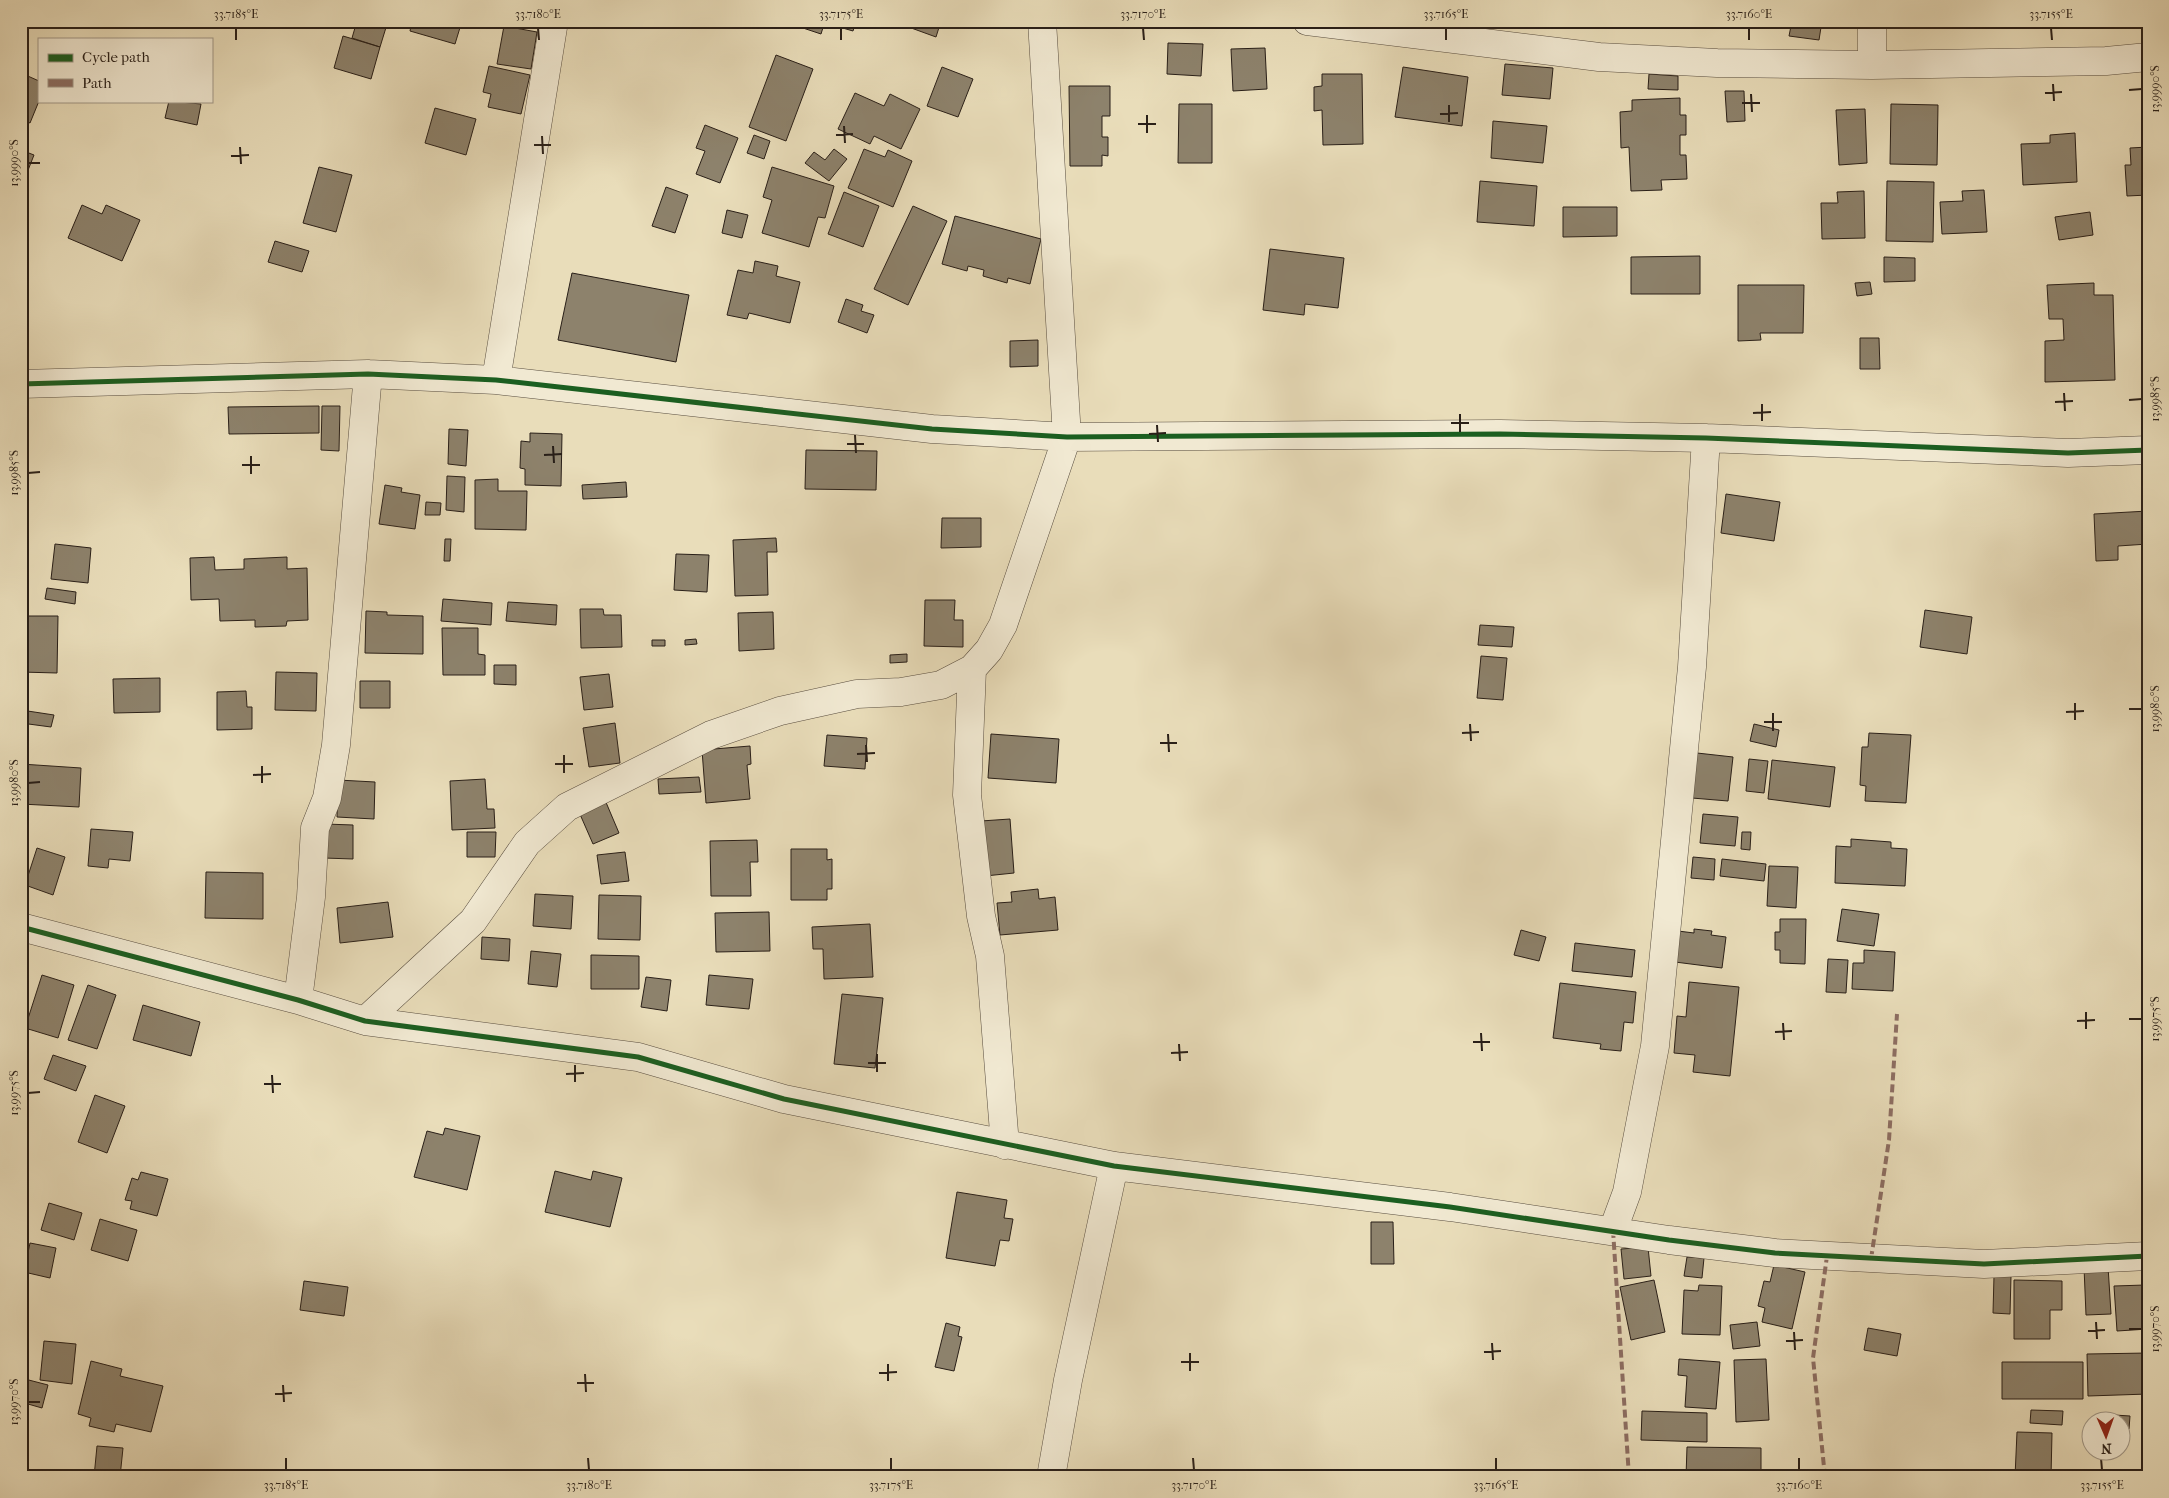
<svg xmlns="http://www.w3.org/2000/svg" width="2169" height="1498" font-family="'IM FELL French Canon',serif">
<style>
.building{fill:#8d826c;stroke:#291f18}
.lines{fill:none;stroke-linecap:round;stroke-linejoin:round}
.minor-casing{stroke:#594e40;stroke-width:29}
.minor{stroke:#f1e9d2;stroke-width:28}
.quiet{stroke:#8d6e63;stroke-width:4;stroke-dasharray:8 4;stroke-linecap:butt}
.cycleway-casing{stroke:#f1e9d2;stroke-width:8}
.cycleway{stroke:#1b5e20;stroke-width:5}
.ticks{fill:none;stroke:#291f18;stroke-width:2}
.neatline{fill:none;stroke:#291f18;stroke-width:2}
.ticks-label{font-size:12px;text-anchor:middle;fill:#291f18}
</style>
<rect width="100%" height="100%" fill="#e9ddba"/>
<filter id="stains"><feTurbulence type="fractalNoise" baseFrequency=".004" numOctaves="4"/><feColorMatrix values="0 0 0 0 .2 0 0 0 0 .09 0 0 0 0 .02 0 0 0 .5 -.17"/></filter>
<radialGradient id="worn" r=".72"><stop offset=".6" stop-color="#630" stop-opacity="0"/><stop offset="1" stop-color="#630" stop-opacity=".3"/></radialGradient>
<path class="building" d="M357,21H388L380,47L352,38Z
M412,21H462L455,44L410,31Z
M782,21H825L821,34Z
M829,21H856L853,31L829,24Z
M892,21H941L936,37Z
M1792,21H1822L1819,40L1789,36Z
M504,26L537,32L531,69L497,64Z
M343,36L380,47L371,79L334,68Z
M1168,43L1203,44L1201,76L1167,74Z
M1265,48L1267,89L1233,91L1231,49Z
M776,55L813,69L786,141L749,127Z
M1505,64L1553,68L1550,99L1502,95Z
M489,66L530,75L521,114L488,107L491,94L483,92Z
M942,67L973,79L958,117L927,106Z
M1403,67L1468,77L1462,126L1395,117Z
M21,73L39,81V101L30,123L21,119Z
M1322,74H1362L1363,144L1323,145L1322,110L1314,111V87L1322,86Z
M1649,74L1678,76V90L1648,89Z
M1069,86H1110V116H1102V137H1108V156L1102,155V166H1070Z
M1725,91H1744L1745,121L1727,122Z
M855,93L884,106L890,94L920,109L901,149L874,136L870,144L838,129Z
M1680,98V115H1686V135H1680V155H1686L1687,179L1661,180L1662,190L1631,191L1629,147L1621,148L1620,112L1632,111V100Z
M169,101L201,104L197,125L165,118Z
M1179,104H1212V163H1178Z
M1891,104L1938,105L1937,165L1890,164Z
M435,108L476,119L466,155L425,143Z
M1865,109L1867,163L1839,165L1836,110Z
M1493,121L1547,126L1543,163L1491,158Z
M705,125L738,138L720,183L696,174L705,151L696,148Z
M2075,133L2077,182L2023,185L2021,144L2050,143V135Z
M754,135L770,141L764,159L747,153Z
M2148,147V195L2127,196L2125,165H2131L2130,148Z
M834,149L847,159L829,181L805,163L814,152L825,160Z
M864,149L885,157L888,150L912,161L893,207L848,188Z
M21,150L34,155L21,188Z
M319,167L352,175L336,232L303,223Z
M772,167L834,186L825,218L818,217L809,247L762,233L772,200L763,197Z
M1480,181L1537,186L1534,226L1477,222Z
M1887,181L1934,182L1933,242L1886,241Z
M666,187L688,195L675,233L652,226Z
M1984,190L1987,232L1942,234L1940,202L1963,201L1962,191Z
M1864,191L1865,238L1822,239L1821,203H1838L1837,192Z
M844,192L879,206L863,247L828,234Z
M82,205L102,214L106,205L140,220L122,261L68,238Z
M913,206L947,221L908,305L874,289Z
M1563,207H1617V236L1563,237Z
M727,210L748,215L742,238L722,233Z
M2090,212L2093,235L2059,240L2055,217Z
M955,216L1041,239L1030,284L1008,278L1007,283L983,276L984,270L968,266L967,271L942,264Z
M275,241L309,251L302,272L268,262Z
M1270,249L1344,258L1338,308L1305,304L1304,315L1263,310Z
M1700,256V294H1631V257Z
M1884,257L1915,258V281L1884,282Z
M755,261L778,266L776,276L800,282L790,323L749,313L747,319L727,315L738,270L753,273Z
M572,273L689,295L676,362L558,340Z
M1870,282L1872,294L1857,296L1855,283Z
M2094,283V295H2113L2115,380L2045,382V341L2064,340L2063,319H2049L2047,285Z
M1738,285H1804L1803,333H1760L1761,340L1738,341Z
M846,299L863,305L861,311L874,315L867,333L838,322Z
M1860,338H1879L1880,369H1860Z
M1038,340V366L1010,367V341Z
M319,406V433L229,434L228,407Z
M322,406H340L339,451L321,450Z
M449,429L468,430L466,466L448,464Z
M530,433L562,434L561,486L525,485V469L520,468L521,441L530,442Z
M806,450L877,451L876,490L805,489Z
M447,476L465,477L464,512L446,510Z
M498,479V491H527L526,530L475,529V480Z
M626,482L627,497L583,499L582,485Z
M385,485L402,488L401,492L420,495L415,529L379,524Z
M1726,494L1780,502L1774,541L1721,533Z
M426,502L441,503L440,515H425Z
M2148,511V544L2118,546V560L2096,561L2094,514Z
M942,518H981V547L941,548Z
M776,538L777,552H767L768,595L735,596L733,540Z
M445,539H451L450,561H444Z
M55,544L91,548L88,583L51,579Z
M676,554L709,555L707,592L674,590Z
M214,557L215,570L244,569V559L287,557V569L307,568L308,620L287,621L286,626L255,627V620L220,621L219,599L191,600L190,558Z
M47,588L76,592L75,604L45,599Z
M443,599L492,603L491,625L441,621Z
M925,600H955L954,620H963V647L924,646Z
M508,602L557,605L556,625L506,621Z
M21,605L23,616H58L57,673L21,672Z
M580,609H603L604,615H621L622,647L581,648Z
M1925,610L1972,617L1967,654L1920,647Z
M366,611L387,612V615L423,616V654L365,653Z
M773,612L774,649L739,651L738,613Z
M1480,625L1514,627L1512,647L1478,645Z
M442,628H478V654L485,655V675H443Z
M696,639L697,644L685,645V640Z
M652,640H665V646H652Z
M907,654V662L890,663V655Z
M1481,656L1507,658L1503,700L1477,698Z
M494,665H516V685L494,684Z
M276,672L317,673L316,711L275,710Z
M609,674L613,707L584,710L580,677Z
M160,678V712L114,713L113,679Z
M360,681H390V708H360Z
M246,691L247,707H252V729L217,730V692Z
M21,710L54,715L51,727L21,723Z
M615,723L620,763L589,767L583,728Z
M1754,724L1779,730L1776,747L1750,741Z
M1869,733L1911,735L1906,803L1865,801L1866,786L1860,785L1862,747H1868Z
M991,734L1059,739L1056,783L988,778Z
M827,735L867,738L865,769L824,766Z
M750,746L751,764L747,765L750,799L706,803L702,750Z
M1697,753L1733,757L1728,801L1692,798Z
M1749,759L1768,761L1764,793L1746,791Z
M1772,760L1835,767L1830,807L1768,799Z
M21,764L81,768L79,807L21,804Z
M699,777L701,792L659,794L658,779Z
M485,779L487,809H494L495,828L452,830L450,781Z
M338,780L375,782L374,819L337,817Z
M605,800L619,833L593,844L579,812Z
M1703,814L1738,817L1735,846L1700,843Z
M1010,819L1014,873L985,876L981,821Z
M325,824L353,825V859L324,858Z
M91,829L133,832L130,861L109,859L108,868L88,866Z
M467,832H496L495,857H467Z
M1742,832H1751L1750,850L1741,849Z
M1851,839L1891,842V848L1907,849L1905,886L1835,883L1836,846L1851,847Z
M757,840L758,862H750L751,896H711L710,841Z
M37,848L65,857L53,895L25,885Z
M791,849H827V860L832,859V889H827V900H791Z
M625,852L629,881L601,884L597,855Z
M1693,857L1715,859L1714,880L1691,878Z
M1722,859L1766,864L1764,881L1720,876Z
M1769,866L1798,867L1796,908L1767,906Z
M206,872L263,873V919L205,918Z
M1038,889L1039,899L1055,897L1058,930L1000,935L997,903L1012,902L1011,892Z
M535,894L573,896L571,929L533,926Z
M599,895L641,896L640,940L598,939Z
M388,902L393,937L340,943L337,908Z
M1842,909L1879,914L1874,946L1837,941Z
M769,912L770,951L716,952L715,913Z
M1780,919H1806L1805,964L1780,963V950H1775V932H1780Z
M870,924L873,977L824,979L823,949H813L812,927Z
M1694,929L1712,931L1711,935L1726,937L1722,968L1675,962L1678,931L1694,933Z
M1521,930L1546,937L1539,961L1514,955Z
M482,937L510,939L509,961L481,959Z
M1575,943L1635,950L1632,977L1572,971Z
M1864,950L1895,952L1893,991L1852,989L1853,963H1864Z
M531,951L561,954L557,987L528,984Z
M591,955L639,956V989H591Z
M1828,959L1848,960L1846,993L1826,992Z
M42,975L74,985L58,1038L25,1028Z
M709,975L753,979L749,1009L706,1005Z
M646,977L671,980L667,1011L641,1007Z
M1689,982L1739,987L1730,1076L1693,1072L1695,1055L1674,1053L1677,1016L1686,1017Z
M1560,983L1636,992L1633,1023L1624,1022L1621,1051L1600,1049L1601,1044L1553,1038Z
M88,985L116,995L97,1049L68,1040Z
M842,994L883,998L875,1068L834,1064Z
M143,1005L200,1022L191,1056L133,1040Z
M53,1055L86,1066L76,1091L44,1079Z
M95,1095L125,1106L107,1153L78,1142Z
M445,1128L480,1136L467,1190L414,1177L427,1131L443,1135Z
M555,1171L591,1180L593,1171L622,1178L610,1227L545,1212Z
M141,1172L168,1179L157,1216L130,1209L132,1201L125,1200L132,1178L138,1180Z
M957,1192L1007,1200L1004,1218L1013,1219L1009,1241L1000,1240L995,1266L946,1258Z
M49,1203L82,1213L74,1240L41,1230Z
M100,1219L137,1230L128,1261L91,1250Z
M1371,1222H1393L1394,1264H1371Z
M30,1243L56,1248L50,1278L24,1272Z
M1648,1247L1651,1276L1624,1279L1621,1249Z
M1687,1257L1704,1258L1702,1278L1684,1276Z
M1774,1265L1805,1272L1792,1329L1762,1322L1765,1308L1758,1306L1764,1281L1770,1282Z
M2108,1266L2111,1314L2086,1315L2084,1267Z
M1994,1276H2011L2010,1314L1993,1313Z
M1654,1280L1665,1332L1631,1340L1620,1287Z
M2014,1280L2062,1281V1310H2050V1339H2014Z
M304,1281L348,1287L344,1316L300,1310Z
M1699,1285L1722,1286L1720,1335L1682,1334L1684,1290L1698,1291Z
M2145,1285V1294H2148V1329L2117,1331L2114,1286Z
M1757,1322L1760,1346L1733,1349L1730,1325Z
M946,1323L960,1327L958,1336L962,1337L954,1371L935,1367Z
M1868,1328L1901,1334L1897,1356L1864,1350Z
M44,1341L76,1344L72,1384L40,1380Z
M2148,1353V1394L2088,1396L2087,1354Z
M1679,1359L1720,1362L1716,1409L1685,1407L1687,1376L1678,1375Z
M1766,1359L1769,1420L1736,1422L1734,1360Z
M91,1361L122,1369L120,1376L163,1386L151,1432L116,1424L114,1432L89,1426L91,1418L78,1414Z
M2002,1362H2083V1399H2002Z
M21,1378L48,1385L42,1408L21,1402Z
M2031,1410L2063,1411L2062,1425L2030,1423Z
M1642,1411L1707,1413V1442L1641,1440Z
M2099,1414L2130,1416L2129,1429H2122V1420H2099Z
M2017,1432L2052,1433L2051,1477H2015Z
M97,1446L123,1448L120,1477H94Z
M1687,1447L1761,1448V1477H1686Z"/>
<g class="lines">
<defs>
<path id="minor" d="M1307,21L1599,57L1717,63L1872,65L2106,61L2148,57
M1872,65V21
M496,380L554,21
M21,384L368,374L496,380L932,429L1067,437L1500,434L1706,438L2068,453L2148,450
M972,669L967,795L981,916L990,956L1005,1145
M21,927L298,1000L365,1021L638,1057L784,1099L1114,1166L1450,1207L1669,1240L1775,1253L1984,1264L2148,1256
M298,1000L311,897L315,828L327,798L336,745L368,374
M365,1021L473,921L527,843L567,807L711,735L780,711L857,694L901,692L941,685L972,669L989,650L1003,625L1067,437L1042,21
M1613,1230L1627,1192L1655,1046L1692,667L1706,438
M1051,1477L1068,1380L1114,1166"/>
</defs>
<use href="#minor" class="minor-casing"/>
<use href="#minor" class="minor"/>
<path class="quiet" d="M1613,1230L1629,1477
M1871,1259L1889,1140L1897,1014
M1825,1477L1813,1358L1827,1256"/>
<defs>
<path id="cycleway" d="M21,384L368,374L496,380L932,429L1067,437L1500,434L1706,438L2068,453L2148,450
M21,927L298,1000L365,1021L638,1057L784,1099L1114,1166L1450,1207L1669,1240L1775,1253L1984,1264L2148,1256"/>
</defs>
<use href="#cycleway" class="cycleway-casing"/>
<use href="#cycleway" class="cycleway"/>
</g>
<path class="ticks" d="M236,28V40M538,28L539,40M841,28V40M1143,28L1144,40M1446,28V40M1749,28V40M2051,28L2052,40M2053,84L2054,101M2129,90L2142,89M2045,93L2062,92M1751,94L1752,112M1742,103H1760M1449,105V122M1440,114L1458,113M1147,115V133M1138,124H1156M844,126L845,143M836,135L853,134M542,136L543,154M534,145H551M240,147L241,164M231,156L249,155M28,163H40M2064,393L2065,411M2129,400L2142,399M2055,402L2073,401M1762,404V421M1753,413L1771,412M1460,414V432M1451,423H1469M1157,425L1158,442M1149,434L1166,433M855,435L856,453M847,444H864M553,446L554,463M544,455L562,454M251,456V474M242,465H260M28,473L40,472M2075,703V720M2129,709H2142M2066,712L2084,711M1773,713V731M1764,722H1782M1470,724L1471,741M1462,733L1479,732M1168,734L1169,752M1160,743H1177M866,745L867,762M857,754L875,753M564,755V773M555,764H573M262,766V783M253,775L271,774M28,783L40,782M2086,1012V1029M2129,1019H2142M2077,1021L2095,1020M1783,1023L1784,1040M1775,1032L1792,1031M1481,1033L1482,1051M1473,1042H1490M1179,1044L1180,1061M1171,1053L1188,1052M877,1054V1072M868,1063H886M575,1065V1082M566,1074L584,1073M272,1075L273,1093M264,1084H281M28,1093L40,1092M2096,1322L2097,1339M2129,1329H2142M2088,1331L2105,1330M1794,1332L1795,1350M1786,1341L1803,1340M1492,1343L1493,1360M1484,1352L1501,1351M1190,1353V1371M1181,1362H1199M888,1364V1381M879,1373L897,1372M585,1374L586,1392M577,1383H594M283,1385L284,1402M275,1394L292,1393M28,1402H40M286,1458V1470M588,1458L589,1470M891,1458V1470M1193,1458L1194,1470M1496,1458V1470M1799,1458V1470M2101,1458L2102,1470"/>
<rect width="2169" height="1498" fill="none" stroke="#e9ddba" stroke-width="55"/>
<rect x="38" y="38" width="175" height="65" fill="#f1e9d2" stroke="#a19888"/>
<rect x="48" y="54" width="25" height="8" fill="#1b5e20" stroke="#a19888"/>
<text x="82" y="62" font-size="15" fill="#291f18">Cycle path</text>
<rect x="48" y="79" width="25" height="8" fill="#8d6e63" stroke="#a19888"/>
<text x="82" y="88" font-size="15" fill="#291f18">Path</text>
<g transform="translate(2106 1436) rotate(178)"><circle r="24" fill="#f1e9d2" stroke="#a19888"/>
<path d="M0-4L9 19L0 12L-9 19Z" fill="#8f2418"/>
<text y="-8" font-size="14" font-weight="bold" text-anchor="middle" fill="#291f18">N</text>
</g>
<rect x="28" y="28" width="2114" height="1442" class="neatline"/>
<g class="ticks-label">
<text x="236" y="18">33.7185°E</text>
<text x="538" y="18">33.7180°E</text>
<text x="841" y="18">33.7175°E</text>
<text x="1143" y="18">33.7170°E</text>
<text x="1446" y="18">33.7165°E</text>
<text x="1749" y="18">33.7160°E</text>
<text x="2051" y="18">33.7155°E</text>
<text transform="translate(2155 89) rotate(-90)" y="4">13.9990°S</text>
<text transform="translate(14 163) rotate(-90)" y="4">13.9990°S</text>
<text transform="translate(2155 399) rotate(-90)" y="4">13.9985°S</text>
<text transform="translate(14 473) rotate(-90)" y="4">13.9985°S</text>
<text transform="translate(2155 709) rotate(-90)" y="4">13.9980°S</text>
<text transform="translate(14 783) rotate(-90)" y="4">13.9980°S</text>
<text transform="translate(2155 1019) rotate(-90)" y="4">13.9975°S</text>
<text transform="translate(14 1093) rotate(-90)" y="4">13.9975°S</text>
<text transform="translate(2155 1329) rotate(-90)" y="4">13.9970°S</text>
<text transform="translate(14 1402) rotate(-90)" y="4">13.9970°S</text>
<text x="286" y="1489">33.7185°E</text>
<text x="589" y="1489">33.7180°E</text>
<text x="891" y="1489">33.7175°E</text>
<text x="1194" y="1489">33.7170°E</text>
<text x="1496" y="1489">33.7165°E</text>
<text x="1799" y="1489">33.7160°E</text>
<text x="2102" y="1489">33.7155°E</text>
</g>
<rect width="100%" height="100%" filter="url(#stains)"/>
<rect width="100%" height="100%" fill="url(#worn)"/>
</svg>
